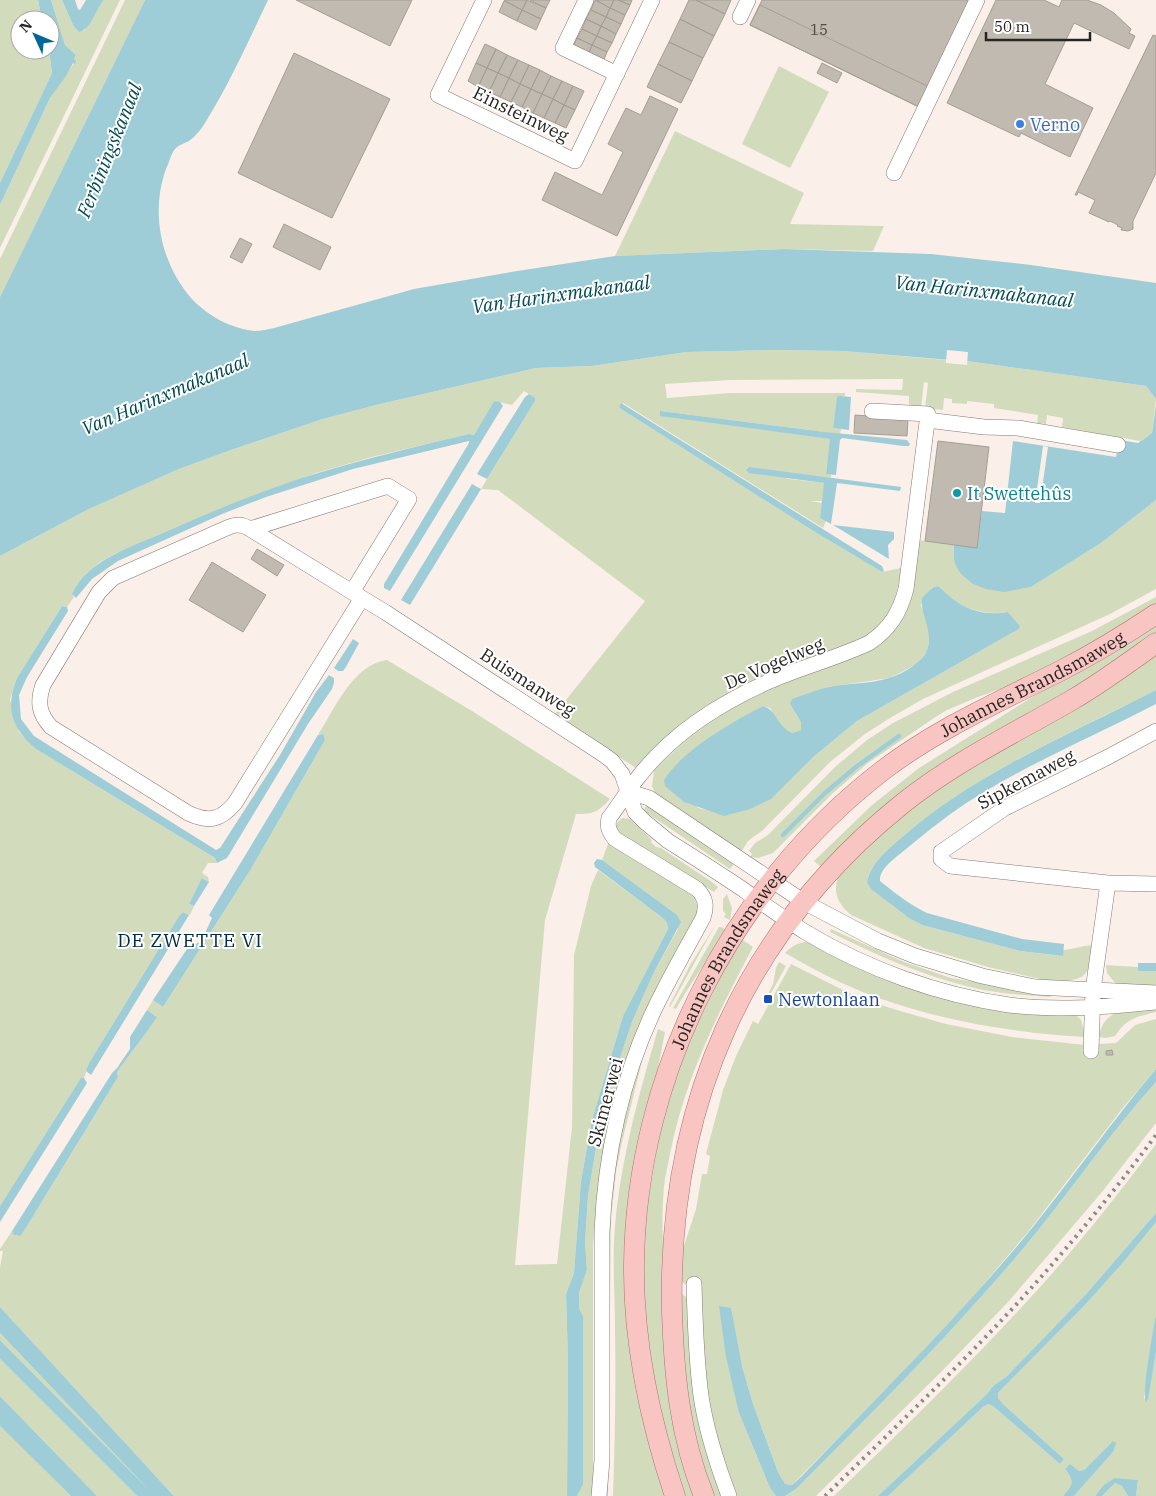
<svg xmlns="http://www.w3.org/2000/svg" width="1156" height="1496" font-family="'IBM Plex Serif',serif">
<style>
.green{fill:#d2dcbc;fill-rule:evenodd}
.water{fill:#9ecdd7}
.pier{fill:#faf0e9}
.lines{fill:none;stroke-linecap:round;stroke-linejoin:round}
.stream{stroke:#9ecdd7;stroke-width:4.5}
.building{fill:#c1bab1;stroke:#a59e95}
.minor-casing{stroke:#837a74;stroke-width:16}
.major-casing{stroke:#ac7370;stroke-width:21}
.minor{stroke:#fff;stroke-width:15}
.major{stroke:#f8c5c2;stroke-width:20}
.rail{stroke:#8f8984;stroke-width:4;stroke-dasharray:2.5 5;stroke-linecap:butt}
.shop-dot{fill:#3f7fe0;stroke:#fff;stroke-width:2}
.culture-dot{fill:#0f9aa8;stroke:#fff;stroke-width:2}
.transit-dot{fill:#1a4fb4;stroke:#fff;stroke-width:2}
.labels{text-anchor:middle;dominant-baseline:central;stroke-width:4;stroke-linejoin:round;paint-order:stroke}
.number-label{font-size:15px;fill:#4e4a45}
.street-label{font-size:18px;fill:#272421;stroke:#fff}
.shop-label{font-size:18px;fill:#366cbe;stroke:#fff;text-anchor:start}
.culture-label{font-size:18px;fill:#0d838f;stroke:#fff;text-anchor:start}
.transit-label{font-size:18px;fill:#164399;stroke:#fff;text-anchor:start}
.water-label{font-size:19px;font-style:italic;fill:#004953;stroke:#fff}
.neighbourhood-label{font-size:19px;letter-spacing:1px;fill:#022d43;stroke:#fff}
</style>
<rect width="100%" height="100%" fill="#faf0e9"/>
<path class="green" d="M0,0H38L42,20H20V50H49L52,73L0,183Z
M51,0H62L73,25L84,31L99,5L104,0H120L0,248V205L50,98L76,60L74,59L76,55L65,45Z
M125,0H145L0,297V259Z
M779,66L829,92L790,168L742,144Z
M675,131L804,193L790,224L884,226L873,251L785,249L615,256Z
M776,350L843,351L946,360V363L967,365V362H974L1146,386L1156,399L1152,433L1140,441L1062,427L1063,418L1047,415L1046,424L1037,423L1038,415L994,408V404L967,401V404L952,403V399L944,398L943,410L925,408L928,383L924,382L921,408L909,406V396L856,392V389L902,390L903,379L730,380L665,384L667,398L730,393H845V396L837,398L833,428L841,429L840,434L659,411L745,427L831,439L826,473L831,474V478L746,468L789,479L825,483L822,501H810L822,503L820,518L826,521L823,528L623,403L619,407L621,409L815,532L882,572L901,568C898,590 894,611 878,627C864,640 844,645 826,652C806,659 786,667 766,675C715,696 673,728 636,768L554,715L645,601L498,490L481,489L535,401L529,394L524,391L512,405L494,401L474,435L469,434L372,457L316,473L195,519L114,554L100,562L87,573L72,594L74,597L67,607L62,606L17,678L10,699L19,732L36,749L215,858L217,863H208L202,873L208,877L209,882L203,878L189,904L194,906L190,915L183,912L179,916L89,1063L84,1078L81,1079L0,1206V556L89,509L179,469L231,450L323,419L376,405L536,368L592,366L687,352Z
M1156,500V589L1110,614L923,699L890,718L865,734L830,762L763,830L748,841L740,854L656,796L652,786L654,771C661,763 669,756 676,749C732,698 796,679 866,653C914,627 915,589 918,540L954,544V560L961,574L1020,589L1031,587L1101,543ZM938,586C944,590 947,595 953,599C968,611 989,615 1008,612L1020,626L1019,629L857,721L812,758L711,811L698,808L669,773L706,742L763,706L770,708L783,728L792,733L801,730V722L790,704L827,687L890,678L917,664L927,651L930,636L928,625L921,605L932,587Z
M1156,597V606L1116,631L1017,683L978,697L947,710L934,718L868,763L833,793L773,853L758,858L750,857L752,854L749,851L755,843L768,835L835,767L867,740L893,723L953,692L1092,631Z
M1156,624V634L823,869L814,861L872,805L919,768L1077,669Z
M1156,652V690C1069,734 975,773 901,838C887,850 871,863 867,882C884,899 901,914 922,925L1020,951L1062,956L1063,950C1075,949 1083,945 1095,945L1092,960L1088,970L1083,976L1077,979L1063,982L1044,980L988,967L924,948L851,915C836,902 832,890 840,872L920,799Z
M387,660L472,711L610,799C598,812 594,814 576,814L545,920L515,1265L557,1264L572,1127L574,955L591,886L598,870L660,916C665,920 668,922 668,929L623,1016L592,1120L581,1181L574,1273L566,1294L568,1361L567,1496H174L0,1307V1267L3,1251H0V1249L12,1231L14,1235L19,1236L24,1231L118,1077L117,1072C131,1053 144,1036 156,1016L147,1010L153,1000L163,1007L251,869L325,740L321,734L318,735C334,710 353,664 387,660Z
M648,806L736,861L730,869L644,811L645,807Z
M622,818L630,819L652,840L651,842L656,847L661,848L712,882L718,887L714,892L618,834L615,829L617,823Z
M608,844L689,893C696,900 699,905 697,916L664,973L649,1003L606,1141L599,1180L593,1245V1485L592,1496H577L583,1485V1316L579,1308V1293L587,1270L585,1243L588,1196L602,1112L632,1022L653,974L678,929L676,914L602,860Z
M727,894L732,908L730,920L724,917L726,914L723,911V899Z
M716,924L670,1007L669,1006L690,965Z
M719,927H722L726,931C710,957 691,982 676,1009L673,1008Z
M831,929L904,962L951,978L1052,995L1050,997C1025,995 999,994 974,988C923,976 876,955 830,932Z
M740,938L753,947C717,1015 685,1078 670,1154C668,1165 665,1176 664,1187C659,1244 667,1298 675,1353C682,1401 689,1448 696,1496H685L655,1393L644,1315V1221L666,1100L698,1014Z
M811,941L880,972L1075,1014L1081,1020L1086,1037C1011,1033 930,1019 860,991C834,980 809,967 785,953C792,945 800,942 811,941Z
M779,962L786,966L768,999L766,998L773,984L776,968Z
M791,964L853,995L890,1008L946,1024L1012,1037L1085,1045L1097,1055L1099,1044L1116,1043L1135,1025L1156,1019V1069L1122,1109L1028,1232L971,1299L903,1372L792,1485L785,1484L778,1472L753,1404L742,1366L739,1413L770,1488L776,1496H735L713,1425L688,1287L679,1279L681,1255L696,1209L702,1174H707L710,1156L706,1154L723,1090L736,1056L753,1021L758,1024Z
M1106,965L1138,967V971H1156V989L1116,984L1107,973Z
M1156,1005V1012C1136,1017 1127,1018 1115,1036L1106,1038L1099,1037C1103,1007 1132,1009 1156,1005Z
M658,1029L665,1032L656,1078L643,1122L628,1218L667,1496H613C615,1440 616,1384 615,1329C615,1295 612,1260 615,1226C621,1158 639,1094 658,1029Z
M645,1049L622,1142L616,1172L611,1219L608,1496H606L607,1282L611,1199L619,1142L634,1081Z
M1156,1082V1123L1102,1192L1009,1301L944,1369L816,1496H785L796,1489C874,1411 951,1334 1022,1250C1068,1195 1108,1135 1156,1082Z
M1156,1144V1213L1087,1293L1007,1376L993,1386L987,1394L878,1496H834C901,1431 968,1366 1031,1297C1076,1248 1116,1197 1156,1144Z
M1156,1222V1313L1144,1398L1147,1401L1156,1352V1496H1136L1138,1480C1118,1478 1108,1481 1095,1496H1074L1113,1452L1111,1443L1084,1470L1079,1471L1070,1465L1065,1469C1075,1482 1073,1484 1063,1496H888L983,1407L988,1404L993,1406L1060,1464L1064,1459L1003,1404L998,1398V1393L1085,1305Z
M679,1291L688,1299L723,1496H713L698,1454L686,1395Z
M0,1333L152,1493L0,1340Z
M0,1359L137,1496H97L0,1396Z
M0,1426L71,1496H0Z
M1115,1483L1122,1486L1128,1496H1102Z"/>
<path class="water" d="M38,0H51L65,45L76,55L74,59L76,60L75,64L73,63L66,76L50,98L0,205V183L52,73L49,50H50V20H42Z
M62,0H75L78,9L80,10L86,0H104C95,9 92,29 79,32L73,25Z
M145,0H268C249,40 231,80 208,118C203,127 197,135 189,141C185,143 179,145 176,148C171,153 169,163 166,169C150,213 161,264 192,299C208,316 232,329 255,331C261,331 268,329 274,328L414,289L511,272L615,256L785,249L931,254L1031,265L1156,283V399L1146,386L974,362L843,351L776,350L687,352L592,366L536,368L376,405L323,419L231,450L179,469L89,509L0,556V297Z
M529,394L535,398V401L487,479L477,474L525,397Z
M839,396L851,397L849,430L833,428L837,397Z
M494,401L500,402L503,406L390,591L384,588V584L469,443V441L353,469L266,497L222,514L118,561L92,579L76,598L72,594C88,559 132,547 165,532C215,510 266,489 318,473C368,458 418,446 469,434L474,435Z
M621,403L882,566L884,571L882,572L815,532L621,409L619,407Z
M1156,405V500L1101,543L1031,587L1004,592L986,589L973,584L961,574L957,568L954,560V544L977,547L982,511L1005,513L1013,441L1116,457L1119,440L1138,443L1152,433Z
M660,411L825,432L907,440L910,444L909,446H903L842,438L840,440L836,475L826,474L830,439L660,416Z
M749,467L901,487L900,491L837,483L831,524L820,518L824,483L749,473L746,470Z
M472,484L481,489L410,605L401,600Z
M833,525L894,532V539L888,545L889,559Z
M938,586C944,590 947,595 953,599C968,611 989,616 1008,612L1020,626L1019,629L857,721L812,758L771,799L750,809L724,816L684,802L665,786L664,780C684,749 731,723 763,706C777,710 777,726 792,733L801,730V722L790,704L792,699C804,695 816,690 828,687C848,683 869,684 889,678C901,675 923,662 927,650C934,631 920,616 922,598L933,587Z
M62,606L67,607L68,611L27,677L19,695L21,719L34,736L216,850L220,848L280,755L316,692L329,675L334,678V683L332,689L308,724L227,858L217,863L215,858L36,749C11,728 5,708 17,678Z
M353,639L359,643L346,667L343,671H338L334,668Z
M1156,690V704C1096,735 1034,761 976,797C951,812 928,831 906,849C897,857 879,868 880,881C895,893 910,905 927,913L1022,939L1064,944L1063,956L1020,951L922,925L909,918L871,889L867,882C871,863 887,850 901,838C976,772 1069,735 1156,690Z
M323,734L325,740L251,869L163,1007L153,1000L189,946L201,942L212,918L209,915L318,735Z
M597,859L602,860L676,914L681,922L653,974L632,1022L602,1112L588,1196L585,1243L587,1270L579,1293V1308L583,1316V1485L577,1496H567L568,1361L566,1294L574,1273L581,1181L592,1120L623,1016L668,929C668,922 665,920 660,916L595,867L594,863Z
M202,878L209,882L194,906L189,904Z
M183,912L189,915L91,1075L86,1071L89,1063L179,916Z
M1138,963H1156V971H1138Z
M147,1010L157,1017C144,1036 131,1053 117,1072L118,1077L24,1231L20,1236L14,1235L12,1231L112,1073L117,1068L130,1049V1037Z
M1156,1069V1082C1108,1135 1068,1195 1022,1250C951,1334 874,1411 796,1489L785,1496H776L770,1488L739,1413L726,1357L719,1306L731,1308L742,1366L753,1404L778,1472L785,1484L792,1485L801,1477C878,1396 957,1319 1028,1233C1072,1179 1111,1122 1156,1069Z
M81,1078H84L87,1083L0,1222V1206Z
M1156,1213V1222L1124,1261L1085,1305L998,1393V1398L1003,1404L1064,1459L1060,1464L993,1406L988,1404L983,1407L888,1496H878L987,1394L993,1386L1007,1376L1087,1293Z
M0,1307L174,1496H137L0,1359V1340L150,1491L0,1333Z
M1156,1313V1352L1148,1399L1146,1402C1141,1394 1154,1327 1156,1313Z
M0,1396L97,1496H71L0,1426Z
M1113,1441L1116,1443L1113,1452L1074,1496H1063C1073,1484 1075,1482 1065,1469L1070,1464L1079,1471L1084,1470Z
M1115,1478L1138,1480L1136,1496H1128L1122,1486L1115,1483L1102,1496H1095L1104,1485Z"/>
<path class="pier" d="M947,350L968,352L967,364L946,363Z
M1043,446L1048,447L1040,503H1035Z"/>
<g class="lines">
<path class="stream" d="M783,835L825,793L856,767L899,736"/>
</g>
<path class="building" d="M296,0H412L390,46Z
M504,0H527L522,10Z
M527,0L546,8L541,19L522,10Z
M530,0H550L546,8Z
M595,0L610,8L606,17L591,10Z
M596,0H614L610,8Z
M614,0H618L630,5L625,15L610,8Z
M618,0H632L630,5Z
M689,0H696L725,14L714,36L680,19Z
M696,0H731L725,14Z
M762,0H971L919,107L750,25Z
M996,0H1044L1059,7L1062,0H1087L1101,5L1114,13L1131,29L1129,33L1135,36L1129,49L1074,23L1045,84L1093,108L1070,157L1021,133L1019,137L947,103Z
M504,1L522,10L517,21L499,12Z
M760,5L929,87L919,107L750,25Z
M610,8L625,15L621,24L606,17Z
M522,10L541,19L536,30L517,21Z
M591,10L606,17L601,26L586,19Z
M606,17L621,24L616,34L601,26Z
M586,19L601,26L597,36L582,29Z
M680,19L714,36L703,58L669,42Z
M601,26L616,34L612,43L597,36Z
M582,29L597,36L592,45L577,38Z
M1153,35L1156,36V173L1133,221V229L1128,231L1121,230L1122,228L1117,226L1118,225L1110,221L1109,222L1089,213L1095,200L1078,192L1077,195H1075Z
M597,36L612,43L607,52L592,45Z
M577,38L592,45L588,55L573,47Z
M669,42L703,58L692,81L658,64Z
M485,44L496,49L487,68L476,63Z
M592,45L607,52L603,62L588,55Z
M496,49L507,55L498,73L487,68Z
M294,53L390,99L332,218L238,173Z
M507,55L518,60L509,78L498,73Z
M518,60L529,65L520,84L509,78Z
M476,63L487,68L478,87L468,81Z
M822,63L842,73L837,83L817,73Z
M658,64L692,81L681,103L647,87Z
M529,65L540,70L531,89L520,84Z
M487,68L498,73L489,92L478,87Z
M540,70L551,76L542,94L531,89Z
M498,73L509,78L500,97L489,92Z
M551,76L562,81L553,99L542,94Z
M509,78L520,84L511,102L500,97Z
M562,81L573,86L564,105L553,99Z
M520,84L531,89L522,107L511,102Z
M573,86L584,91L575,110L564,105Z
M531,89L542,94L533,113L522,107Z
M542,94L553,99L544,118L533,113Z
M650,96L678,109L617,236L542,200L555,172L602,195L623,152L608,144L626,108L641,115Z
M553,99L564,105L555,123L544,118Z
M564,105L575,110L566,128L555,123Z
M284,224L331,247L320,270L273,247Z
M240,238L252,244L242,263L230,257Z
M855,415L908,419L907,436L854,433Z
M938,441L989,447L977,548L925,541Z
M257,549L284,565L277,576L251,559Z
M212,562L266,595L243,632L189,600Z
M1112,1050L1113,1055H1106V1051Z"/>
<g class="lines">
<defs>
<path id="minor" d="M484,0L438,95L575,161L652,0
M586,0L563,48L617,74
M740,17L748,0
M894,173L977,0
M927,420L984,427L1018,428L1118,445
M250,529L388,486L409,499L352,592
M362,598L235,803C221,820 209,823 188,813L51,727C39,714 37,702 43,685L99,592L113,578L229,527C236,524 243,524 250,529L352,592L385,612L604,755L612,761L622,774L635,812L645,822L668,841C692,856 717,872 741,888C762,903 784,919 807,933C867,969 939,995 1009,1005C1056,1011 1108,1007 1156,1002
M1156,731L1108,757L1005,808L941,852V859L950,866L1108,883L1156,884
M629,792L649,798L804,902L878,941L915,956L982,976L1035,987L1156,993
M1091,1051L1093,990L1108,883
M694,1284C695,1322 696,1359 701,1396C706,1430 717,1464 729,1496
M599,1496L602,1460V1232C605,1156 622,1077 655,1008C670,977 687,947 703,918C707,906 706,898 697,889L615,839C609,832 607,827 609,818C620,804 629,788 640,775C673,733 722,702 770,681C802,667 837,658 869,643C890,629 900,612 906,589L928,414L872,411"/>
<g id="major">
<path id="s1" d="M675,1496C650,1421 633,1343 634,1264C636,1073 732,887 882,771C938,728 1001,701 1064,669C1095,653 1126,634 1156,614"/>
<path d="M704,1496C680,1437 674,1375 672,1312C667,1108 742,933 902,804C954,762 1015,733 1072,700C1101,683 1128,663 1156,643"/>
</g>
</defs>
<use href="#minor" class="minor-casing"/>
<use href="#major" class="major-casing"/>
<use href="#minor" class="minor"/>
<use href="#major" class="major"/>
<path class="rail" d="M825,1496C883,1439 942,1383 998,1324C1054,1265 1107,1201 1156,1135"/>
</g>
<circle class="shop-dot" cx="1020" cy="124" r="5"/>
<circle class="culture-dot" cx="957" cy="493" r="5"/>
<rect class="transit-dot" x="763" y="994" width="10" height="10" rx="2.5"/>
<g class="labels">
<g class="number-label">
<text x="819" y="29">15</text>
</g>
<g class="street-label">
<text transform="translate(521 114) rotate(26)">Einsteinweg</text>
<text transform="translate(774 663) rotate(-23)">De Vogelweg</text>
<text transform="translate(528 682) rotate(33)">Buismanweg</text>
<text stroke="none"><textPath href="#s1" startOffset="981">Johannes Brandsmaweg</textPath></text>
<text transform="translate(1026 779) rotate(-28)">Sipkemaweg</text>
<text stroke="none"><textPath href="#s1" startOffset="561">Johannes Brandsmaweg</textPath></text>
<text transform="translate(605 1102) rotate(-75)">Skimerwei</text>
</g>
<g class="shop-label">
<text x="1030" y="124">Verno</text>
</g>
<g class="culture-label">
<text x="967" y="493">It Swettehûs</text>
</g>
<g class="transit-label">
<text x="778" y="999">Newtonlaan</text>
</g>
<g class="water-label">
<text transform="translate(109 150) rotate(-68)">Ferbiningskanaal</text>
<text transform="translate(984 291) rotate(6)">Van Harinxmakanaal</text>
<text transform="translate(561 294) rotate(-8)">Van Harinxmakanaal</text>
<text transform="translate(165 394) rotate(-23)">Van Harinxmakanaal</text>
</g>
<g class="neighbourhood-label">
<text x="190" y="940">DE ZWETTE VI</text>
</g>
</g>
<g transform="translate(35 35) rotate(314)"><circle r="24" fill="#ffffff" stroke="#a9a7a6"/>
<path d="M0-4L9 19L0 12L-9 19Z" fill="#006896"/>
<text y="-8" font-size="14" font-weight="bold" text-anchor="middle" fill="#272421">N</text>
</g>
<path d="M986 32v8h104v-8" fill="none" stroke="#272421" stroke-width="2.5"/>
<text x="994" y="32" font-size="15" fill="#272421" stroke="#ffffff" stroke-width="4" paint-order="stroke">50 m</text>
</svg>
